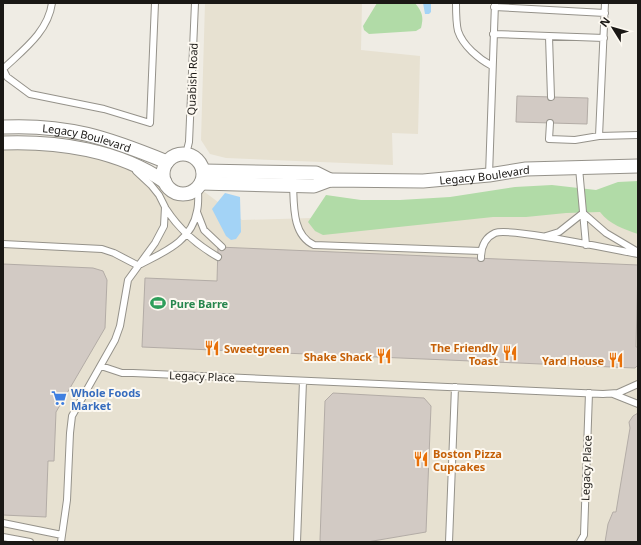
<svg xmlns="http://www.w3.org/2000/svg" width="641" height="545" font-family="'Noto Sans',sans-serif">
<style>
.built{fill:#e7e1d1}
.green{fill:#b1dba7}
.water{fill:#a3d3f6}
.building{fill:#d2cac4;stroke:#b3aca6}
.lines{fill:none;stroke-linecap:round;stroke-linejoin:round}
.service-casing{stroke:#95928a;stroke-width:8}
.minor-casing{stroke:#95928a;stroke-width:15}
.service{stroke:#fff;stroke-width:6}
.minor{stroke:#fff;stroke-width:13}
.labels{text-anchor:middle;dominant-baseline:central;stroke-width:4;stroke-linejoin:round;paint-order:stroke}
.street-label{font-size:11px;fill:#1a1815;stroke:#fdf9f1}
.leisure-label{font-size:11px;font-weight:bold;fill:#27864d;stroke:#fdf9f1;text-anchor:start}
.food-label{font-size:11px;font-weight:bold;fill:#c56008;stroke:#fdf9f1;text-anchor:end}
.shop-label{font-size:11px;font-weight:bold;fill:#366cbe;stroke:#fdf9f1;text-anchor:start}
</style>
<rect width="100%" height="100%" fill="#efece4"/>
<path class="built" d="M205,3H362L361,50L420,56L418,134L392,133L393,165L226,158L210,154L201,140Z
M3,143L80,148L167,186L177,193H189L198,187L242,220L616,209L638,218V542H3Z"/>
<path class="green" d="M377,3H415C422,12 424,16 421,28L416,31L369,34L364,30L363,26Z
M638,181V234C624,229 610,225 600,212L566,213L526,217H493L323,235L315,231L308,222L326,195L361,200H400L450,197L515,187L552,185L596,190L618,182Z"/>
<path class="water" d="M423,3H431V12L429,14H425Z
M225,193L240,197L241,232L236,239L231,240L226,236L212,209Z"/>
<path class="building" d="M517,96L588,98L587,124L516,122Z
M218,247L638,265L636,347H638V365L635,368L142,347L145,278L217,281Z
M3,264L93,268L103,271L107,280L105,328L56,412L54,461H48L46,517L3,515Z
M333,393L424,398L431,406L426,532L367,542H321L320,540L325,401Z
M638,413V542H605L608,524L613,512H616L630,428L629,422L633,416Z"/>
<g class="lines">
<defs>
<path id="service" d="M52,3C48,32 23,50 3,69L7,77L30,94L104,109L150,123L155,3
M456,3C456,12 456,23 458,31C463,46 479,59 492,66
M494,7L605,13
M493,34L604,38
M549,37L551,97
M550,123L549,139L575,140L599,136L638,135
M599,136L605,3
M186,154L189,142L195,3
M579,168L586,245
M489,175L495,3
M293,184C294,205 292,235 314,245L481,251
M166,209C179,229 197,245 218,257
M197,212L204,230L222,247
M583,213L606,233L638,252
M546,236L559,232L583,213
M3,244L102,249L114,253L137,265
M481,258C481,247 484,238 495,233C510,227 615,250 638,254
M141,264C164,252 192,241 197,211C199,203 198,195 198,187
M101,366L122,373H133L603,394L618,393L638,384
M613,394L638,404
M3,523L62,535
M3,537L30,542
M61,542L67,500L70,433L72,416L115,340L120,326L128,280L155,243L164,226L165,207L159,195L151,185L136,171
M297,542L303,381
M449,542L455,387
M580,542L584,535L589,393"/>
<g id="minor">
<path id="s1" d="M3,127C68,124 108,138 167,162"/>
<path d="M3,143C58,141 119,150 165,182"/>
<circle cx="183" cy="174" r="20"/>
<path d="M203,171L316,173L330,180"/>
<path id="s2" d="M201,183L314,186L330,180L423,181L489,175L526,169L638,166"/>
</g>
</defs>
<use href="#service" class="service-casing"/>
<use href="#minor" class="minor-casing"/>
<use href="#service" class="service"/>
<use href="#minor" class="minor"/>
</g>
<defs>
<symbol id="stadium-bare" viewBox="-9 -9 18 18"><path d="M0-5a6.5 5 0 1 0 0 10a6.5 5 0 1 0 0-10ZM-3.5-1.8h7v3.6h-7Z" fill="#2e9e5b" stroke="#fdf9f1" stroke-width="2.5" paint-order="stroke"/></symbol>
<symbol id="restaurant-bare" viewBox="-9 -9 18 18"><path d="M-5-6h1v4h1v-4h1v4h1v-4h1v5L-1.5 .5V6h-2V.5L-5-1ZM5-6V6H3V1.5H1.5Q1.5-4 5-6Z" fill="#e8710a" stroke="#fdf9f1" stroke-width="2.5" paint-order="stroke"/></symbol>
<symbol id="supermarket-bare" viewBox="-9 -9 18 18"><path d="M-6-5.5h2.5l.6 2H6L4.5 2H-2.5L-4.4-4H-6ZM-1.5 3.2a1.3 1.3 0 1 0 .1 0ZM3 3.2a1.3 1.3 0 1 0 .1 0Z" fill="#3f7fe0" stroke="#fdf9f1" stroke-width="2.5" paint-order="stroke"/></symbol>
</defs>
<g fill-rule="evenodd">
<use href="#stadium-bare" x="147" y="292" width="22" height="22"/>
<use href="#restaurant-bare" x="201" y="337" width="22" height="22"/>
<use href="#restaurant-bare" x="499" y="342" width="22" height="22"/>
<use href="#restaurant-bare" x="373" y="345" width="22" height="22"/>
<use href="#restaurant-bare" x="605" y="349" width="22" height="22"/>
<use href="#supermarket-bare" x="48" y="387" width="22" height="22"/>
<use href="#restaurant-bare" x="410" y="448" width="22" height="22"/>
</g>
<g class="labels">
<g class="street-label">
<text transform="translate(192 79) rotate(-88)">Quabish Road</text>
<text stroke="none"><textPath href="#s1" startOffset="85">Legacy Boulevard</textPath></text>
<text stroke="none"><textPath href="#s2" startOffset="285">Legacy Boulevard</textPath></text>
<text transform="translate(202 376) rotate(2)">Legacy Place</text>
<text transform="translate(586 468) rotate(-88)">Legacy Place</text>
</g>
<g class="leisure-label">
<text x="170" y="303">Pure Barre</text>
</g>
<g class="food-label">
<text x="498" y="347">The Friendly<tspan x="498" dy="13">Toast</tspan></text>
<text x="224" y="348" text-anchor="start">Sweetgreen</text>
<text x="372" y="356">Shake Shack</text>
<text x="604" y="360">Yard House</text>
<text x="433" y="453" text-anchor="start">Boston Pizza<tspan x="433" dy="13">Cupcakes</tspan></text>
</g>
<g class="shop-label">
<text x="71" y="392">Whole Foods<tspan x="71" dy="13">Market</tspan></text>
</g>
</g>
<rect width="641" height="545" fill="none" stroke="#1a1815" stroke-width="8"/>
<g transform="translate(613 28) rotate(307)" stroke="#fdf9f1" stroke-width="3" paint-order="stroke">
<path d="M0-3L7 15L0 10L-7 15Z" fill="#1a1815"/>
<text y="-6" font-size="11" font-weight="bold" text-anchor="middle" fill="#1a1815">N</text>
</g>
</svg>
